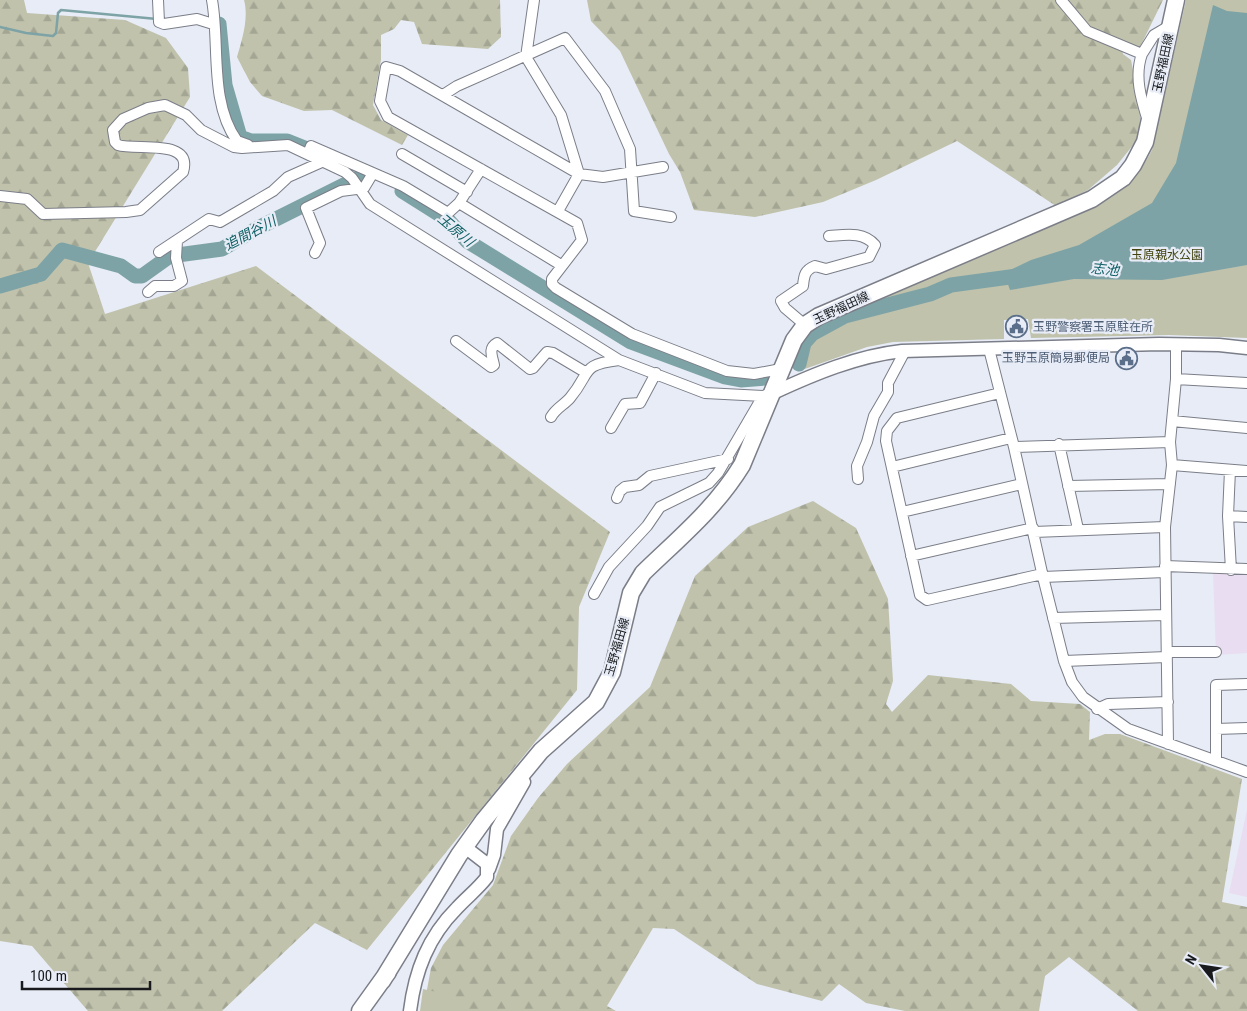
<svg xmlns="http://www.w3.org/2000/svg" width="1247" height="1011" font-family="'Roboto Condensed','Noto Sans JP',sans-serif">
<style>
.education{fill:#e9ddf1}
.forest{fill:url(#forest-firs)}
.park{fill:#c0c2ac}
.water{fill:#7da3a6}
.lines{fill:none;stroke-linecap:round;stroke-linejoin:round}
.stream{stroke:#7da3a6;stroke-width:2.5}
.river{stroke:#7da3a6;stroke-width:15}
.minor-casing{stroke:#7b7e88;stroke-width:12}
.tertiary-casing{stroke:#7b7e88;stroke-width:15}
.primary-casing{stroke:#7b7e88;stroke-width:19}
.minor{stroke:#fff;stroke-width:10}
.tertiary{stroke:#fff;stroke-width:12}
.primary{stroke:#fff;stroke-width:16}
.labels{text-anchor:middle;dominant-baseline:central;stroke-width:4.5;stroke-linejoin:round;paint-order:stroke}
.street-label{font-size:12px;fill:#181a1d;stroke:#e7ecf6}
.park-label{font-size:12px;fill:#42430e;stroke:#e7ecf6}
.service-label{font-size:12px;fill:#4e5e75;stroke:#e7ecf6;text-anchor:start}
.water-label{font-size:14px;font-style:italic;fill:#0d5f64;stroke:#e7ecf6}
</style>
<defs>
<pattern id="forest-firs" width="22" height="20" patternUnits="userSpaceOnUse" patternTransform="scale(1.25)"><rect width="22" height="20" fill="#c0c2ac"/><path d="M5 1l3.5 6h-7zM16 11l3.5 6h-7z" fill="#a4a694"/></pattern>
</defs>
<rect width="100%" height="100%" fill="#e7ecf6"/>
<path class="education" d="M1213,571L1247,572V653L1216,655Z
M1247,810V897L1229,893Z"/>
<path class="forest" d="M0,0H24L27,13L125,20L166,38L188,68L190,97L88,263L105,314L256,266L610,532L579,607L577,690L367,950L315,923L222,1011H88L32,946L0,941Z
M244,0H500L501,37L488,49L422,44L414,22L401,20L394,29L381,35V60L373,105L381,120L408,135L402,145L332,110L304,111L262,96L250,82L237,57C242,40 249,18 244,0Z
M587,0H1163L1140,47L1120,41L1123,54L1131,60L1141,110L1138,139L1117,165L1088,190L1056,206L957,141L876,180L823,202L755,217L694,210L680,172L669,154L620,51L591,21Z
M813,501L856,528L888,599L893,681L886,704L892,712L928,675L1011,684L1031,701L1080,704L1090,712L1089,740L1105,734H1120L1242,779L1222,902L1247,907V1011H1138L1069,957L1045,976L1039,1011H905L866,1003L839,984L822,1001L757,984L674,929L653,928L607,1006L616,1011H423L431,968L443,945L493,885L511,836L538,798L567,764L650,687L695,576L748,527Z"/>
<path class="park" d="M1186,0H1247V338L1169,335L1031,338L1028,319L1004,320V339L893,342L867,347L799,371L794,366L792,359L804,334L835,315L857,310L891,293L1094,207C1122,191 1137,179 1152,150Z
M423,989L441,993L472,1011H420Z"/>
<path class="water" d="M1213,5L1227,11L1247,13V265L1162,280L1074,279L1010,290L1004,273L1031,260L1079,245L1152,203L1176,163Z"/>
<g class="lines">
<path class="stream" d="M0,27L26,33L53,36L56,33L58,13L61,10L157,19"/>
<path class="river" d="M219,24L225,85L240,137L251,141H287L322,155
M402,191L448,220L467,241L631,342L725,377L741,380L766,378
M0,286L41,274L62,250L121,266L135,276H142L170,256L222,249L258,228L364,175
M799,364L804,343L812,334L845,316L930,294L951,285L1024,275"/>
<defs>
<path id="minor" d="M158,0L159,22L164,24L197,19L213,24
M212,0C220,44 209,102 237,141L248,145
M534,0L526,57L561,115L579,174L558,211
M1061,0L1087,31L1142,54L1154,35L1171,25
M1142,54C1134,76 1141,99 1148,121
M443,95L457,86L565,38L605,91L630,149L634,211L671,217
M308,154L311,146L403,186L448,213L459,203L481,169
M402,154L467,192
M663,167L603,177L579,174L400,71L386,67L380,101L388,117L577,223L582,240L552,279V284L556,288L632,334L727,371L754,374L781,369
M0,196L27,199L43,214L126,212L140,210L183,172C193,138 137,151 118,145L115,142L113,130L123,119L148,108L165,105L186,115L201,130L234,147L242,148L288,145L345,172L352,178L370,204L619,360L705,393L763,396L773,393
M459,203L561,265
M159,252L209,219L220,222L273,191L288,177L324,161
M315,253L320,243L306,208L341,191L364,188L373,173
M148,292L155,286H174L182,281L176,258L177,241
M805,325L785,308L781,301L803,286C804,275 805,270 815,266L826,269L869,257L875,245C863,231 845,235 829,236
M456,341L491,367L494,365C492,356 488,348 497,343L530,369L533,368L547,352L553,353L585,372
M989,349L1014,447L1043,577L1064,661L1072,682L1083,697L1128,729L1247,772
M1176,379L1247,383
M1000,393L897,418L887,431L886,441L920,595L927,600L1038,575L1043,577L1165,572
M551,417C556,408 564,405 570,398C592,372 579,365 619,360
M1172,421L1247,428
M611,428L625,404L640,403L656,373
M1059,444L1078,529
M1014,447L1170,442
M1172,465L1247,471
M892,467L1011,438
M1230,470L1228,516L1231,570
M858,479L857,466L867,442L874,416L888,392V383L905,351
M1068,486L1170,484
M617,498L620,491L625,487L639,485L650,476L728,459
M902,512L1022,484
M1228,516L1247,517
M1034,532L1165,527
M911,556L1033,528
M1165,566L1247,569
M594,594L609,567L647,526L660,507L709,483L718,473L763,396
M1053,618L1166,615
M1167,652H1216
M1064,661L1167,657
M1097,709L1108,704L1168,702
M1216,729L1247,728
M1168,744L1165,527L1172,465L1170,442L1176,379V345
M1216,761V685L1247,684"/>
<path id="tertiary" d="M773,393C814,374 857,356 902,351L1159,344L1219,345L1247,348
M489,869L494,855L497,829L524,782
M410,1011C415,971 428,937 457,908C467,897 478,889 487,877V864L465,847"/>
<path id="primary" d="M382,981L459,855L484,820L541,751L596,702L612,672L631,593L643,573C679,538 715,509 742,465L794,340L805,325L819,316L1092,199L1123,178L1133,165L1145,142L1176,0
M360,1011L388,972"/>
</defs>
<use href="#minor" class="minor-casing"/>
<use href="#tertiary" class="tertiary-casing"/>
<use href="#primary" class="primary-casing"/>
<use href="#minor" class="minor"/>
<use href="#tertiary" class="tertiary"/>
<use href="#primary" class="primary"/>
</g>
<defs>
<symbol id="civic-ring" viewBox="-11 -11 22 22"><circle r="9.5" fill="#e7ecf6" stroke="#5c6f8a" stroke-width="1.5"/><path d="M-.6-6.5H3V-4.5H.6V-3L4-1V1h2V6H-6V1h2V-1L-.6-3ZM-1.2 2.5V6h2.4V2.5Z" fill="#5c6f8a"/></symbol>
</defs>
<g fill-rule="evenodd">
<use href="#civic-ring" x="1004" y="314" width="25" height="25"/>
<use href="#civic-ring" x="1114" y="346" width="25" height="25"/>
</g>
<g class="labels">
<g class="street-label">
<text transform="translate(1163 63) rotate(-78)">玉野福田線</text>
<text transform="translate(841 308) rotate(-25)">玉野福田線</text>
<text transform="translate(617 647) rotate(-74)">玉野福田線</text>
</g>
<g class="park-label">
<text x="1167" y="255">玉原親水公園</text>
</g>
<g class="service-label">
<text x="1033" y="327">玉野警察署玉原駐在所</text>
<text x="1110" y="358" text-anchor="end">玉野玉原簡易郵便局</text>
</g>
<g class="water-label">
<text transform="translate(456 230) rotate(40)">玉原川</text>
<text transform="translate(250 233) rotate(-28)">追間谷川</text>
<text transform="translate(1105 269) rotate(6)">志池</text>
</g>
</g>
<g transform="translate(1202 966) rotate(300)" stroke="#e7ecf6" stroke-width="4" paint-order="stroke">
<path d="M0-4L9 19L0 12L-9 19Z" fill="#181a1d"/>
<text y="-8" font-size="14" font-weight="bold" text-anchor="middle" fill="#181a1d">N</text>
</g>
<path d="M22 981v8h128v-8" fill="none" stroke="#181a1d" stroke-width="2.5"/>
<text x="30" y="981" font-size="15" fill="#181a1d" stroke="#e7ecf6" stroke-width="4" paint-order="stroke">100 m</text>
</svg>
